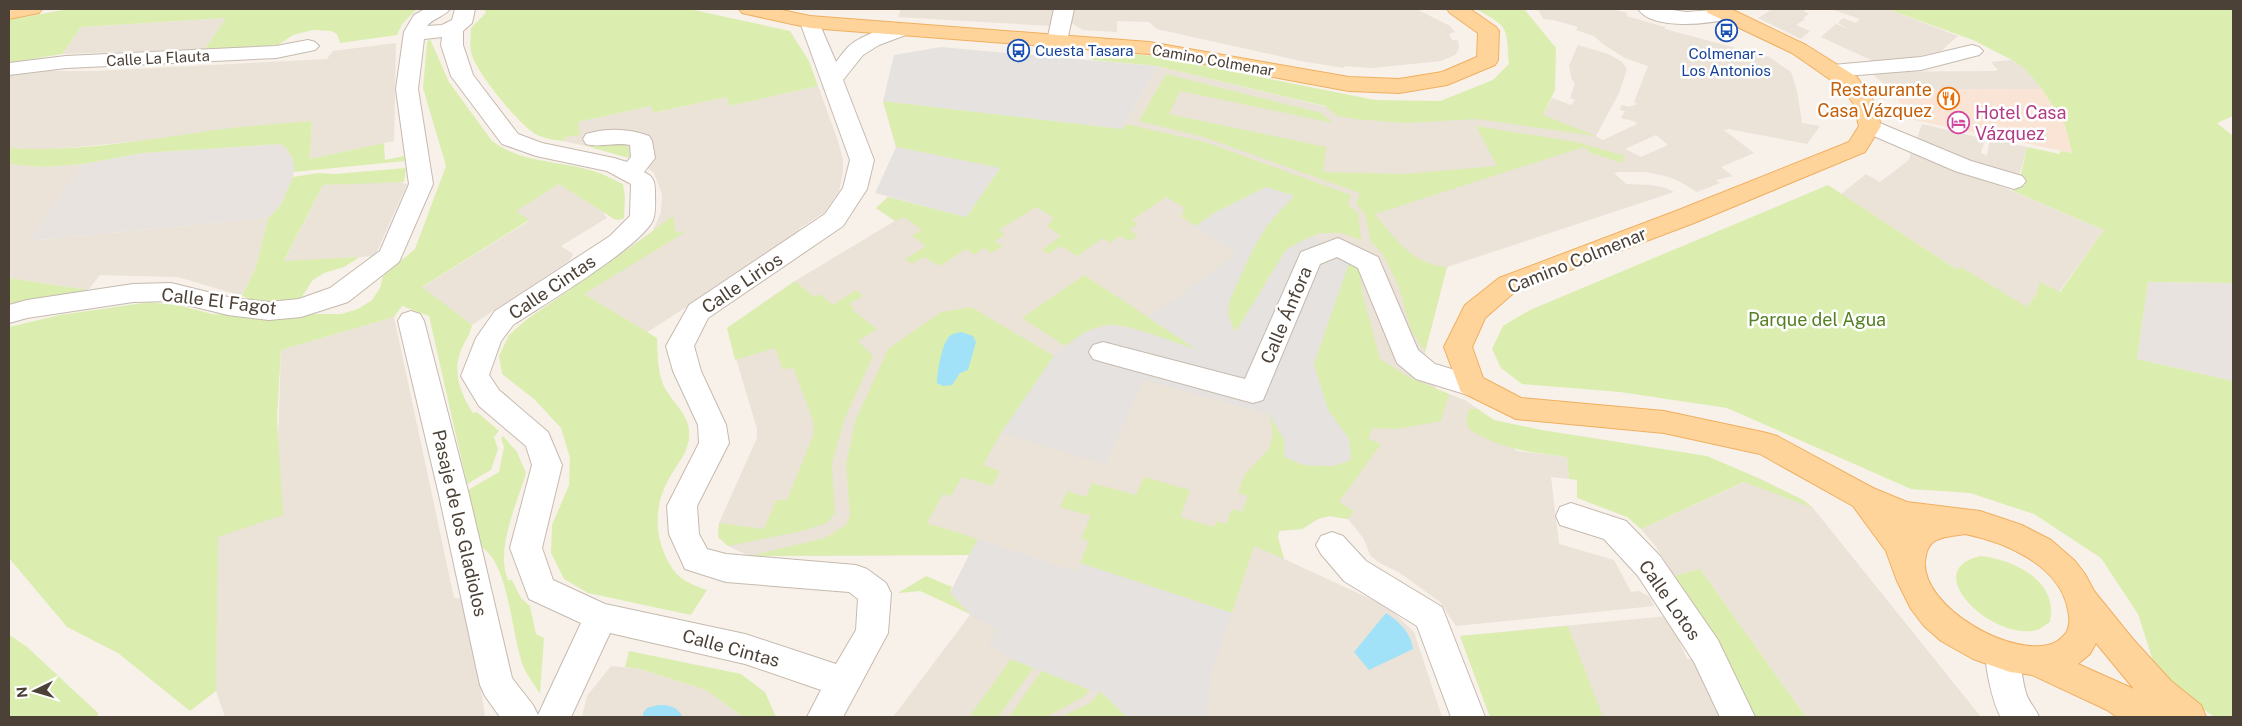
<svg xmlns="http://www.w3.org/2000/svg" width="2242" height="726" font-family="'Public Sans',sans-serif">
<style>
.residential{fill:#ebe2d8;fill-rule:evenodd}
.commercial{fill:#f9e4d5}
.industrial{fill:#e9e3df}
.green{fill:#dbeeb0}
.parking{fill:#e5e2df}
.water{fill:#a2e2f8}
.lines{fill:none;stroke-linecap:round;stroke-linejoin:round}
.minor-casing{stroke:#c6baaf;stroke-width:2}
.major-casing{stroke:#f0af5f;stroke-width:2}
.minor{fill:#fff;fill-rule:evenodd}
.major{fill:#ffd49b;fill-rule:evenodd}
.labels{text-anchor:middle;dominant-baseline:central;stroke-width:5;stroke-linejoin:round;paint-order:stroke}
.far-transit-label{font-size:15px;fill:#164399;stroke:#fff;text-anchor:start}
.far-street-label{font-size:15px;fill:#4c4137;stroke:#fff}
.food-label{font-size:18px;fill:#c56008;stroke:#fff;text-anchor:end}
.hotel-label{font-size:18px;fill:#b23c85;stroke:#fff;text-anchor:start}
.street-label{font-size:18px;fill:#4c4137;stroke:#fff}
.park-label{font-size:18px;fill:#547f22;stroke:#fff}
</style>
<rect width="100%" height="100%" fill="#f7f1ea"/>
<path class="residential" d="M901,9H1056L1052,26L898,17Z
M1073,9H1416L1450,26L1455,32L1449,34L1452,40H1458L1459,48L1455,55L1441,61L1372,68L1344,66V68L1301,61L1157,29L1149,22L1117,21V32L1083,30L1071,23Z
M1538,9H1611L1627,13L1626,16L1665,27V29L1769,57L1791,72L1797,91L1802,123L1820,126L1807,144L1729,129L1724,130L1754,153L1721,167L1733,176L1716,180L1720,183L1697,192L1677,180L1665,176L1646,172H1618L1614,173L1626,184L1651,185L1666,188L1674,192L1447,267L1425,352L1436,389L1465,400L1478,409H1469L1517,451L1567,457L1569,479L1551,477L1559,544L1614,560L1631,592L1639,591L1650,597L1654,606L1456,626L1440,602L1400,573L1378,562L1370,555L1364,539L1348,519L1329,516L1318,519L1302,529L1279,531L1278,538L1284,559L1388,607L1414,632L1442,717H893L970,615L950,593L969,555L750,556L728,546L718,537L719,523L757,438V429L727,328L795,281L895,221L876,208L888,197L966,217L1000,169L896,147L883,101L1123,129L1157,66L1352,113L1543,115L1552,98L1571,105L1575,100L1570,98L1575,83L1572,80L1569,66L1578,45L1608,54L1622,62L1627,69L1619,93L1596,136L1603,140L1637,124L1634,121L1621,118L1625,111L1620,110L1622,105L1629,107L1637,104L1634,102L1648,66L1625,58L1604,45L1594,36L1576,30L1578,27L1554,20L1543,19ZM1656,135L1668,145L1641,157L1625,149Z
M1773,9H1806L1804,11L1809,14L1803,18L1805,19L1796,25L1810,31L1801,39L1758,18Z
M1831,9H1887L1958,36L1941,51L1882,65L1821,37L1836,24L1849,29L1838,23L1843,18L1856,23L1860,19Z
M227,18L205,49L62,54L81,27Z
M396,43L394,141L310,159L312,121L196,133L151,140L44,150L9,148V75L47,71H97L327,59L333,51Z
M2012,60L2024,68L2042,89L1891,90L1870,72L1995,71L1998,70L1991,62Z
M818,86L838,141L843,160V172L839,191L825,212L799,229L803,232L646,333L573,287L653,231L661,212L662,194L654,173L637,160L605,150L563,141L578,122L651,106L654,113L726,97L729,106Z
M1922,124L1985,139L1981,153L1987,156L1990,139L2027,147L2019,176L1961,160L1916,141Z
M1912,148L1939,160L2104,230L2059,292L2036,295L2027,308L1961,267L1956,269L1841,194L1866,174L1880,182L1909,160Z
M9,164L42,167L83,164L28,241L268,218L256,267L242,296L178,277L100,275L88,290L9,278Z
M395,181L407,184L375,256L284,262L323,185Z
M559,184L606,213L604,214L607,218L605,219L561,246L573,254L570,260L472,325L421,288L529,221L515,211Z
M394,317L454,598L467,599L485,717H225L216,691L217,537L278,443L281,350Z
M1756,477L1803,500L1813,508L1981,717H1806L1700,569L1674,576L1656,547L1641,529Z
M1668,616L1687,659H1699L1726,717H1490L1460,636Z
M611,666L640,669L706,690L743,717H582L587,696Z"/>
<path class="commercial" d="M2042,89L2065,125L2072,153L1904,118L1902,105L1891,90Z"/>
<path class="industrial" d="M281,144L288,149L295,165L293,177L281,205L268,218L27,241L83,164L143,153Z
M2148,282L2233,283V381L2137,359Z"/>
<path class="green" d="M68,9H417L402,24L397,35L340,43L337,34L331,31L313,30L293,35L278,45L205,49L226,18L81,27L62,54L9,63V20Z
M484,9H689L790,31L809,61L818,86L729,106L726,97L653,113L651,106L578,122L580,135L566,137L563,141C552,140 540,138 531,131C515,119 477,73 472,55C469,48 471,37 471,28L486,13Z
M1476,9H1524L1556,48L1555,90L1543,115L1596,136L1477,119L1404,123L1355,119L1337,116L1325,106L1157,66L1092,60L1091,49L1160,57L1375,100L1440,101L1493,80L1509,64C1506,26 1510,28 1476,9Z
M1887,9H2233V116L2217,123L2233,136V283L2148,282L2137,359L2233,381V717H2214L2188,698L2156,670L2138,614L2101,558L2034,514L1970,493L1911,489L1727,408L1620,392L1522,384L1501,368L1492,349L1503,326L1530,310L1828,185L1956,269L1961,267L2027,307L2036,295L2040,282L2060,292L2104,230L2013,191L2020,178L2027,147L2060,154V151L2072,153L2065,125L2042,89L2024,68L2012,60L1973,40Z
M430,39L449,82L492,141C524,165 567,160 602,174C609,177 616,181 623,184L625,196L624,218L619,220L614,219L559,184L516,211L529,220L422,287L472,325C470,335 465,341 461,350C452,372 461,395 473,413L477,412L499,431L494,437L498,449L491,470L467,484L429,316L402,306L394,317L281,350L277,418L283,515L218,537L216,691L190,711L118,653L67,627L9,558V327L60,315L150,302L182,306L212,314L271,317L308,310L315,314H341L358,309L372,300L380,288L383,276L415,249L446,166L423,88L427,42Z
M1166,74L1321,113L1333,123L1180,91L1169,114L1326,147L1323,172L1404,174L1497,166L1476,126L1577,142L1625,156L1622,163L1591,153L1584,147L1375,214C1396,240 1412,264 1447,267L1425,352L1411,330L1399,287L1383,254L1371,242L1365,214L1356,203L1360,193L1203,137L1139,121Z
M883,101L1123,129L1126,124L1205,142L1351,195L1348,204L1358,213L1361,240L1341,233H1320L1304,240L1286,250L1235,333L1228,314L1230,299L1253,249L1268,224L1294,196L1266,187L1216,212L1196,226L1180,216L1185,213L1182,211L1185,208L1166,197L1132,220L1138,224L1129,230L1138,235L1130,241L1120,236L1110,243L1103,238L1077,256L1061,246L1048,254L1042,250L1061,236L1047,226L1054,218L1036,207L999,230L1005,235L995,241L1003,246L991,253L984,248L974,255L966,249L940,266L924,257L912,264L905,259L926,246L912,236L922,230L904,217L895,221L876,208L888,197L966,217L1000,168L896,147Z
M312,121L310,159L384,143L385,160L404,156L405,161L294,172C295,161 290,150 281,144L143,153L83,164L42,167L9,164V148C71,152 133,142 195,133C233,127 273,124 312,121Z
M623,143L629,149V158L586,146Z
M406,168L404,182L323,185L284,261L360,257L344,267L324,273L312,281L301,298L268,306L242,296L256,267L268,218L281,205L293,177L318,173L334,174Z
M673,216L676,233L687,231L584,294L657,338C658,353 657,369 663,384C669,399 688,413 689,430C691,448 680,461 671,475C656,500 653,528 665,555C675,577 684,582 707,590L691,615L588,593L564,579L551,553L552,525L569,485L570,458L561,428L534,399L502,374L499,356L509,335L526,320L627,250Z
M1349,263L1358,264L1363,296L1380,359L1409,377L1449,394L1441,421L1398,429L1373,428L1368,439L1381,444L1339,502L1354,511L1348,519L1329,516L1318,519L1302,529L1279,531L1278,538L1284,559L1254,546L1232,613L1080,563L1089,541L1081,538L1091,516L1060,507L1067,491L1086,497L1092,483L1136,495L1144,477L1190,490L1180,517L1214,527L1217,521L1226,524L1232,509L1242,512L1248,496L1238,493L1245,474L1269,449L1273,434L1269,414L1284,439L1285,457L1304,465L1334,466L1349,439L1328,410L1313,364Z
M1084,275L1198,350C1178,344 1126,322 1107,325C1090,328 1078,336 1065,346L1022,318Z
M9,278L88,290L85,294L9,304Z
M795,281L814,297L820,294L833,305L856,290L863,296L849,304L854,308L852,310L877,329L858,341L873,356L844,420L832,464L835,513L827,523L802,531L728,546L718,537L719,523L764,529L776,500H787L814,433L813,421L793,367L783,370L775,348L735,360L727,328Z
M971,307L1054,356L1001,433L983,465L1000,471L992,486L962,477L951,496L943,494L927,523L978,539L969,555L750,556L825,538L846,525L850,515L846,465L855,422L888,349L941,312Z
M1469,409H1478L1494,420L1542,430L1707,456L1756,477L1803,500L1813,508L1744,482L1641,529L1627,517L1577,498V480L1569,479L1567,457C1530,452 1501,450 1469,429L1466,419Z
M503,436L517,452L526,473C517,504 495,549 508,580H512L521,598L530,606L536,634L544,638L540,694C535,685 528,677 524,668C511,638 510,563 481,547L468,490L499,472L504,447L501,438Z
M1981,556C2015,560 2059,581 2050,622C2046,624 2041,629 2037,630C1994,642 1916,570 1981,556Z
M1700,569L1806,717H1751L1721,657L1674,576Z
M926,576L952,587L950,593L970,614L920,591L898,593Z
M1568,626L1603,717H1490L1460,636Z
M9,635L26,646L98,713V717H9Z
M629,651L741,674L765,692L776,717H743L706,690L640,669L625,667Z
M1011,659L1034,667L998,717H969Z
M1042,670L1090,690L1083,697L1046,717H1009Z
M1101,691L1127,717H1061L1090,703Z"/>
<path class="parking" d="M941,47L1053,57L1157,66L1123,129L883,101L894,55Z
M896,147L1000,168L966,217L875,193Z
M1266,187L1294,196L1268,224L1253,249L1230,299L1228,314L1235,333L1286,250L1304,240L1314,236L1349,263L1314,364L1328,410L1349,439L1351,460L1334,466L1304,465L1285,457L1284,439L1269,414L1144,380L1105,464L1001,433L1054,356L1085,332L1109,325L1135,330L1196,349L1149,318L1236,254L1196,226L1216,212Z
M978,539L1076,572L1080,563L1232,613L1211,672L1207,717H1127L1101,692L1090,690L1011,659L989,644L997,630L970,614L950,593Z"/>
<path class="water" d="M961,332L973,336L976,342L968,370L960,373L952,385L943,386L937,383C937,373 942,342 950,336C953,333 957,333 961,332Z
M1386,613C1400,622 1411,633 1413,649L1369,670L1354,652Z
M658,705C670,705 676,706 683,717H643V713L647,708Z"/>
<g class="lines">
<defs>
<path id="minor" d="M425,9H450C444,17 433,18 427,26L442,25L452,20L455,9H475L472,23L463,31V45L473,75L518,134L542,143L614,158L627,162L631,157L630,145C615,142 600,148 586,144L583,139L586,134C607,128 628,128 649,136L652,141L655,158L644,172C654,177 655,182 655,193C655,201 656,212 653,220C641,247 543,305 513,325L501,341L489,375L499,390L548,432L562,465L542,548L553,580L605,604L745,634L836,664L856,630L858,599L849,592L726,582L685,569L669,534L667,506L699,443L698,425L673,371L666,346L689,305L825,214L843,188L850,160L800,22L803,18L810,16L817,18L836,62C840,57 844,51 849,46C861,36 896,21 911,25L914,29L911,33L879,45L863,55L843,80L874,160L867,189L843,226L708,318L694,346L701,371L726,425L729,443L697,506L699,534L707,549L726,554L856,565L867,569L886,583L891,593L888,633L843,717H807L821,690L745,664L610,633L571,717H500L485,696L480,685L439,495L398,321L402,314L411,311L420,314L424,321L469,495L512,678L533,705L538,715L581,623L529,599L510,548L532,465L526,446L479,406L461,376L476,338L495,311L610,236L630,216L631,184L607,171L536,156L502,144L451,76L441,45L442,37L424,39L418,89L433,184L399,262L348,302L301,317L269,320L228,315L171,301L133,302L27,318L9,323V305L27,300L133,284L171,283L228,297L269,302L299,299L330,288L380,251L409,184L396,89L404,32L414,15Z
M1054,9H1074L1067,41L1064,45L1057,47L1050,45L1047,41Z
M1638,9H1665L1686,12L1728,9L1735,14L1732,18C1710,24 1653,31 1638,9Z
M308,40L315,42L319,46L315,50L276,58L66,68L9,75V63L66,56L276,46Z
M1972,45L1979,47L1983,51L1979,55L1921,70L1833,77L1825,76L1822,71L1825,66L1833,65L1921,57Z
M1870,119L1971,161L2022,176L2026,181L2022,186L2014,189L1955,171L1862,131L1859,126L1862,121Z
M1338,238L1378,257L1418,350L1435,364L1481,378L1485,385L1481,392L1471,396L1416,379L1397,363L1358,268L1337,257L1320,264L1263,400L1253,403L1103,362L1093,359L1089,352L1093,345L1103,342L1245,379L1301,252Z
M1571,503L1626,521L1660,556L1718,640L1755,717H1720L1694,662L1638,576L1604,539L1560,525L1556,516L1560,507Z
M1332,532L1343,536L1366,561L1442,607L1485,717H1451L1417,626L1344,581L1321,554L1316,545L1321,536Z
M2003,641L2015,645C2022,661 2021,677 2026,693C2028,701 2036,709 2039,717H2001C1994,707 1985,669 1986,656C1987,653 1990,648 1991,645Z"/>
<path id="major" d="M9,9H42L39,13L9,19Z
M739,9H777L810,16L1149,42L1349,77L1399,79L1442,72L1477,57L1478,33L1450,13L1447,9H1470L1496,27L1499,31L1498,60L1495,65L1447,85L1399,93L1349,91L1149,54L810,28L742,13Z
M1705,9H1731L1806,45L1857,77L1875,103L1881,126L1865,152L1694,223L1517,290L1485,318L1472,347L1483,378L1521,398L1664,411L1767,433L1777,436L1873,488L1907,502L1980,511L2022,525L2051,540L2075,561L2085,574L2094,591L2132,638L2171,681L2201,705L2206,717H2117L2107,710L2032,675L2010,672L1973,659L1941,641L1924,626L1911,609L1897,581L1886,551L1853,506L1760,454L1664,433L1516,419L1461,392L1444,347L1465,305L1499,278L1676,211L1849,142L1859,126L1853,103L1841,87L1792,53L1708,13ZM1965,534C2005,542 2060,565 2068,610C2070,618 2070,626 2066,633C2063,636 2059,641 2054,643C2014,660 1921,607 1925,561C1926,554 1927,548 1932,543C1941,536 1954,536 1965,534ZM2096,643L2134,689L2078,664L2090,654Z"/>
</defs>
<use href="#minor" class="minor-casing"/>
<use href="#major" class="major-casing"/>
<use href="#minor" class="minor"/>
<use href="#major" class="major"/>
</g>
<defs>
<symbol id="bus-ring" viewBox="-11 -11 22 22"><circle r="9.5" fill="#fff" stroke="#1a4fb4" stroke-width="1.5"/><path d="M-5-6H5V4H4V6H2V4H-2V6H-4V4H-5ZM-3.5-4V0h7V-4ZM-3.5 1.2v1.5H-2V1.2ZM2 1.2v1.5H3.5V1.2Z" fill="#1a4fb4"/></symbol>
<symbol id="restaurant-ring" viewBox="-11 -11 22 22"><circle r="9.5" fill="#fff" stroke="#e8710a" stroke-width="1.5"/><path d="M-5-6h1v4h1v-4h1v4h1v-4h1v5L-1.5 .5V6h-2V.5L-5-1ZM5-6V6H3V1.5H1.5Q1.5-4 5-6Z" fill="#e8710a"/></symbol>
<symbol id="hotel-ring" viewBox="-11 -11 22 22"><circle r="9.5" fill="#fff" stroke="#d1479c" stroke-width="1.5"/><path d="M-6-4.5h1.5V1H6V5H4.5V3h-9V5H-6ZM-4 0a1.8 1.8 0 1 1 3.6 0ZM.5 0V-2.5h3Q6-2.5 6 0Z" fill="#d1479c"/></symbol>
</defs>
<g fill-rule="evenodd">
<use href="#bus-ring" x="1714" y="18" width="25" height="25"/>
<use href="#bus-ring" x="1006" y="38" width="25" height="25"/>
<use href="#restaurant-ring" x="1936" y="86" width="25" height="25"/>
<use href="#hotel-ring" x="1946" y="110" width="25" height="25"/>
</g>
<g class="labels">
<g class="far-transit-label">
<text x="1035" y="50">Cuesta Tasara</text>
<text x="1726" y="53" text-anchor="middle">Colmenar -<tspan x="1726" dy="17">Los Antonios</tspan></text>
</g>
<g class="far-street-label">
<text transform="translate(158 58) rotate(-3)">Calle La Flauta</text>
<text transform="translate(1213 60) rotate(10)">Camino Colmenar</text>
</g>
<g class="food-label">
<text x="1932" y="89">Restaurante<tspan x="1932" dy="21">Casa Vázquez</tspan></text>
</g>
<g class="hotel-label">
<text x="1975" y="112">Hotel Casa<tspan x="1975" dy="21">Vázquez</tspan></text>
</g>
<g class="street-label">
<text transform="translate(1577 260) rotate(-22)">Camino Colmenar</text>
<text transform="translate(742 283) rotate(-34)">Calle Lirios</text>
<text transform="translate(552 287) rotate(-34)">Calle Cintas</text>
<text transform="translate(219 301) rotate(7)">Calle El Fagot</text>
<text transform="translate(1286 315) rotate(-67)">Calle Ánfora</text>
<text transform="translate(460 523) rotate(77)">Pasaje de los Gladiolos</text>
<text transform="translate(1670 600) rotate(55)">Calle Lotos</text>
<text transform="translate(731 648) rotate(15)">Calle Cintas</text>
</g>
<g class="park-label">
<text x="1817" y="319">Parque del Agua</text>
</g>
</g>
<rect width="2242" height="726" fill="none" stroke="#4c4137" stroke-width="20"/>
<g transform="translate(35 691) rotate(265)" stroke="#ffffff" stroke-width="4" paint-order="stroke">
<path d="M0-4L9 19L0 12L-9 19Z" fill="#4c4137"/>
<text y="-8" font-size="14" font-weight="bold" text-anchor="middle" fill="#4c4137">N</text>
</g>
</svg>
